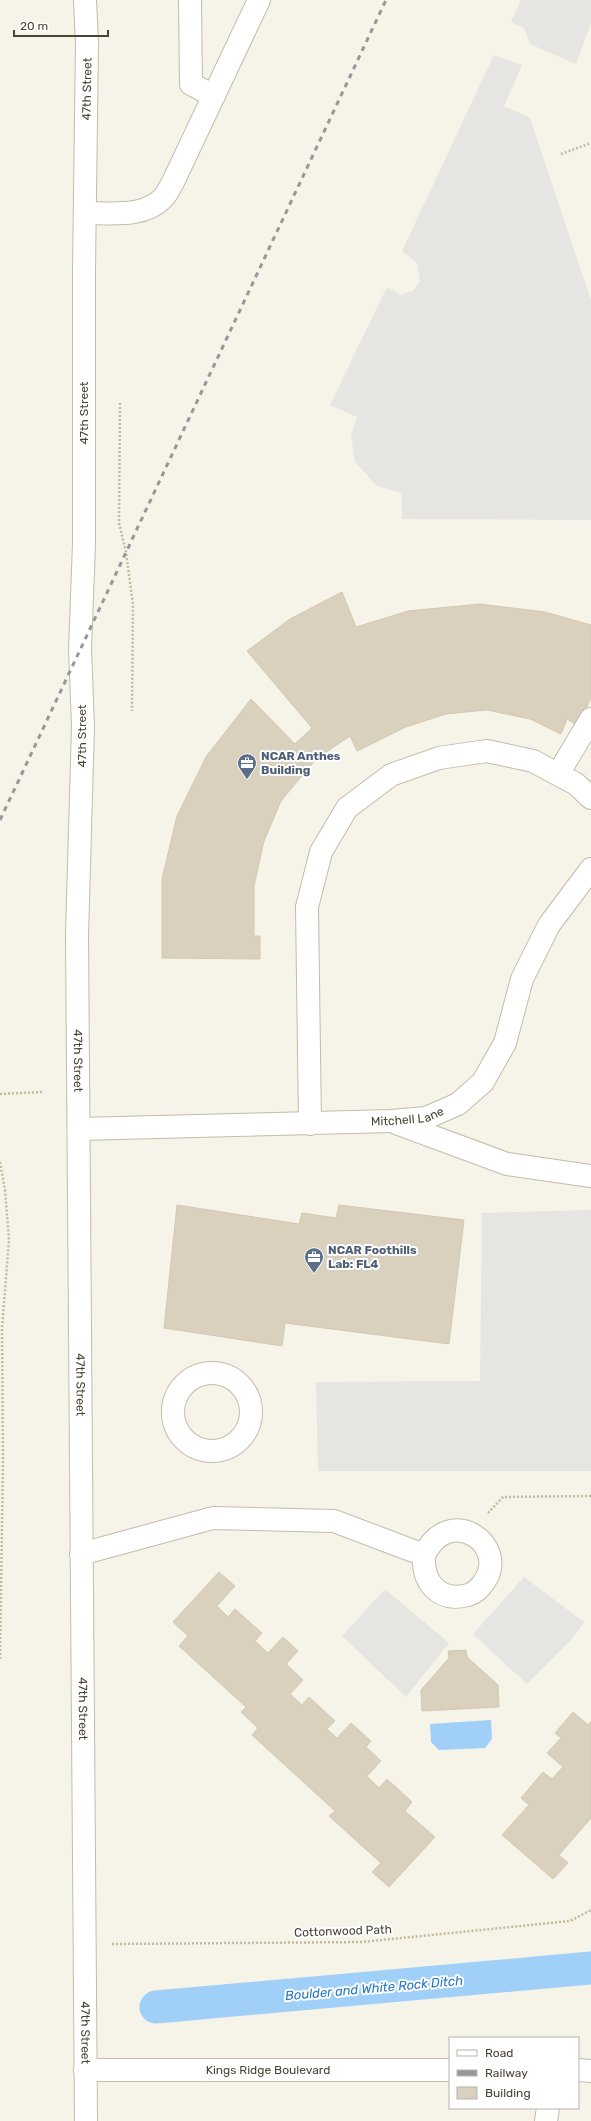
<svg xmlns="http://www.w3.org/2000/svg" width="591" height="2121" font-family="Rubik,sans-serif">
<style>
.parking{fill:#e7e5e1}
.water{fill:#a0cff8}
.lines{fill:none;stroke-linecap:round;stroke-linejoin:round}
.canal{stroke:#a0cff8;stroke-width:33}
.building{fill:#d9d0bd;stroke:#d4c8b0}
.minor-casing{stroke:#c3bcaa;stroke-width:24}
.path{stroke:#c6b99a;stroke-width:2.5;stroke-dasharray:2 2;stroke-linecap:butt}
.minor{stroke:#fff;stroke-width:22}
.rail{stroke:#989898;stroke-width:3;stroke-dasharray:5 5;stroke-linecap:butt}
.labels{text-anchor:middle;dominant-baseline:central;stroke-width:4;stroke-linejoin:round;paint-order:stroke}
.street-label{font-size:12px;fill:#4b4436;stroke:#fff}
.service-label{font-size:12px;font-weight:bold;fill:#4e5e75;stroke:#fff;text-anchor:start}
.water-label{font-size:13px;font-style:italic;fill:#2376c3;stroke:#fff}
</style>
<rect width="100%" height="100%" fill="#f6f3e9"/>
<path class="parking" d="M521,0H591V23L576,64L530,44L524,28L511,22Z
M494,55L522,65L504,106L530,118L591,300V520L402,519V493L377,486L355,462L351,436L357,417L330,405L387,287L400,295L413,291L420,281L417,263L402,251Z
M591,1210V1471H318L316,1382L480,1381L482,1213Z
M524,1577L584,1622L571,1640L527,1684L473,1634Z
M385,1589L449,1643L406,1697L342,1636Z"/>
<path class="water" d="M491,1720L492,1739L485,1748L439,1750L431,1742L430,1724Z"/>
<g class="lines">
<path class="canal" d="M156,2007L591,1968"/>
</g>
<path class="building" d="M342,592L356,627L408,611L480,604L545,612L591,625V698L578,726L567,719L561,734L530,719L487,710L446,714L406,727L357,751L350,736L316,759L281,801L264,841L254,886V936H260V959L162,958V879L177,816L206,757L251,699L295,744L312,728L247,651L290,619Z
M177,1205L299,1224L302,1213L336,1218L339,1205L464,1220L449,1344L285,1323L282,1346L164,1328Z
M219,1572L235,1586L217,1606L228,1617L235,1609L262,1633L255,1641L268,1653L283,1637L298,1651L286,1664L303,1680L290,1694L302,1705L309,1697L335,1721L327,1729L337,1738L351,1723L371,1741L366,1747L381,1761L367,1776L379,1788L387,1779L412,1802L405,1811L435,1837L389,1887L372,1872L381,1863L329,1816L335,1811L252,1735L258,1728L241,1712L246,1707L179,1646L188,1636L173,1622Z
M466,1650L467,1657L498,1685L499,1707L422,1711L421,1690L449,1658L448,1651Z
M573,1712L588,1725L591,1721V1818L559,1855L568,1863L553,1879L502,1835L529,1805L521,1798L543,1772L552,1779L563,1767L547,1753L561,1738L555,1733Z"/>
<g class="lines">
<defs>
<g id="minor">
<path id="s1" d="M85,0L87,43L84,271V544L80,649L83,726L77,935L86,2121"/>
<path d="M190,0L191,84L214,96"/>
<path d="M85,213C111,213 144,218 163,198C167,194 170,187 173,182L259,0"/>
<path d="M558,774L591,719"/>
<path d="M396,1123L507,1164L591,1176"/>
<path d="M310,1124L307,907L321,852L347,808L391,775L439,758L487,751L533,761L576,784L591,798"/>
<path id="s2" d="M79,1129L391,1121L426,1118L458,1104L483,1082L505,1043L522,979L549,925L591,869"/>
<circle cx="212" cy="1412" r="39"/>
<path d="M81,1554L213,1518L334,1521L424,1555C422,1582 439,1603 468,1595C475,1593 480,1588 484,1582C510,1546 450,1502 424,1555"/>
<path id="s3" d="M85,2070H450"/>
<path d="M578,2070L591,2071"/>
<path d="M546,2121L548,2108"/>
</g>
</defs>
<use href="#minor" class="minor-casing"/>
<path class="path" d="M561,154L591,143
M120,403L119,523L126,552L133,605L132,711
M0,1094L42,1092
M0,1162L5,1190L9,1240L2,1328L3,1460L0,1660
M488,1513L503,1497L591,1496
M112,1944L362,1942L570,1921L591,1910"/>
<use href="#minor" class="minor"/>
<path class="rail" d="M0,820L386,0"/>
</g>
<defs>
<symbol id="office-pin" viewBox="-11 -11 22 30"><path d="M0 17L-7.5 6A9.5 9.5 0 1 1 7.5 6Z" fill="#5c6f8a" stroke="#fff"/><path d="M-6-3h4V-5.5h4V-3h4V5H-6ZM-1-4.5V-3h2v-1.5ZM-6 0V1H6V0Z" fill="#fff"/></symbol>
</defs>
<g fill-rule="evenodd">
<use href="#office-pin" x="236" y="752" width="22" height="30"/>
<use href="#office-pin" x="303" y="1246" width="22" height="30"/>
</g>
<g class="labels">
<g class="street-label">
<text transform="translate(87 89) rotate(-89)">47th Street</text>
<text transform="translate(84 413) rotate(-90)">47th Street</text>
<text transform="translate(82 736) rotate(-90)">47th Street</text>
<text stroke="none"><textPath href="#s1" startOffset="1061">47th Street</textPath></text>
<text stroke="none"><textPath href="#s2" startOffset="329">Mitchell Lane</textPath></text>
<text stroke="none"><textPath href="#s1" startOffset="1385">47th Street</textPath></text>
<text stroke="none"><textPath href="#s1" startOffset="1709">47th Street</textPath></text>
<text transform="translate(343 1931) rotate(-2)">Cottonwood Path</text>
<text stroke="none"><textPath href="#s1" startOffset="2033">47th Street</textPath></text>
<text stroke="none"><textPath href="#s3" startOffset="183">Kings Ridge Boulevard</textPath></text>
</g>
<g class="service-label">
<text x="261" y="756">NCAR Anthes<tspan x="261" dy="14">Building</tspan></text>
<text x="328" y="1250">NCAR Foothills<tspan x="328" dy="14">Lab: FL4</tspan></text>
</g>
<g class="water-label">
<text transform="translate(374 1988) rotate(-5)">Boulder and White Rock Ditch</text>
</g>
</g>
<rect x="449" y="2037" width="130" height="72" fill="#ffffff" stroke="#b7b4af"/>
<rect x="457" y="2050" width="20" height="6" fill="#ffffff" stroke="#b7b4af"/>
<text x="485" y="2057" font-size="12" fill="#4b4436">Road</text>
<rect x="457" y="2070" width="20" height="6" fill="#989898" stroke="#b7b4af"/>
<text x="485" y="2077" font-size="12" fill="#4b4436">Railway</text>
<rect x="457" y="2087" width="20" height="12" fill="#d9d0bd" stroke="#b7b4af"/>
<text x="485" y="2097" font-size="12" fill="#4b4436">Building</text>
<path d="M14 30v6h94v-6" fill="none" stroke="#4b4436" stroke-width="2"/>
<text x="20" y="30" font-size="12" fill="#4b4436" stroke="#ffffff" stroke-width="3" paint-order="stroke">20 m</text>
</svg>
